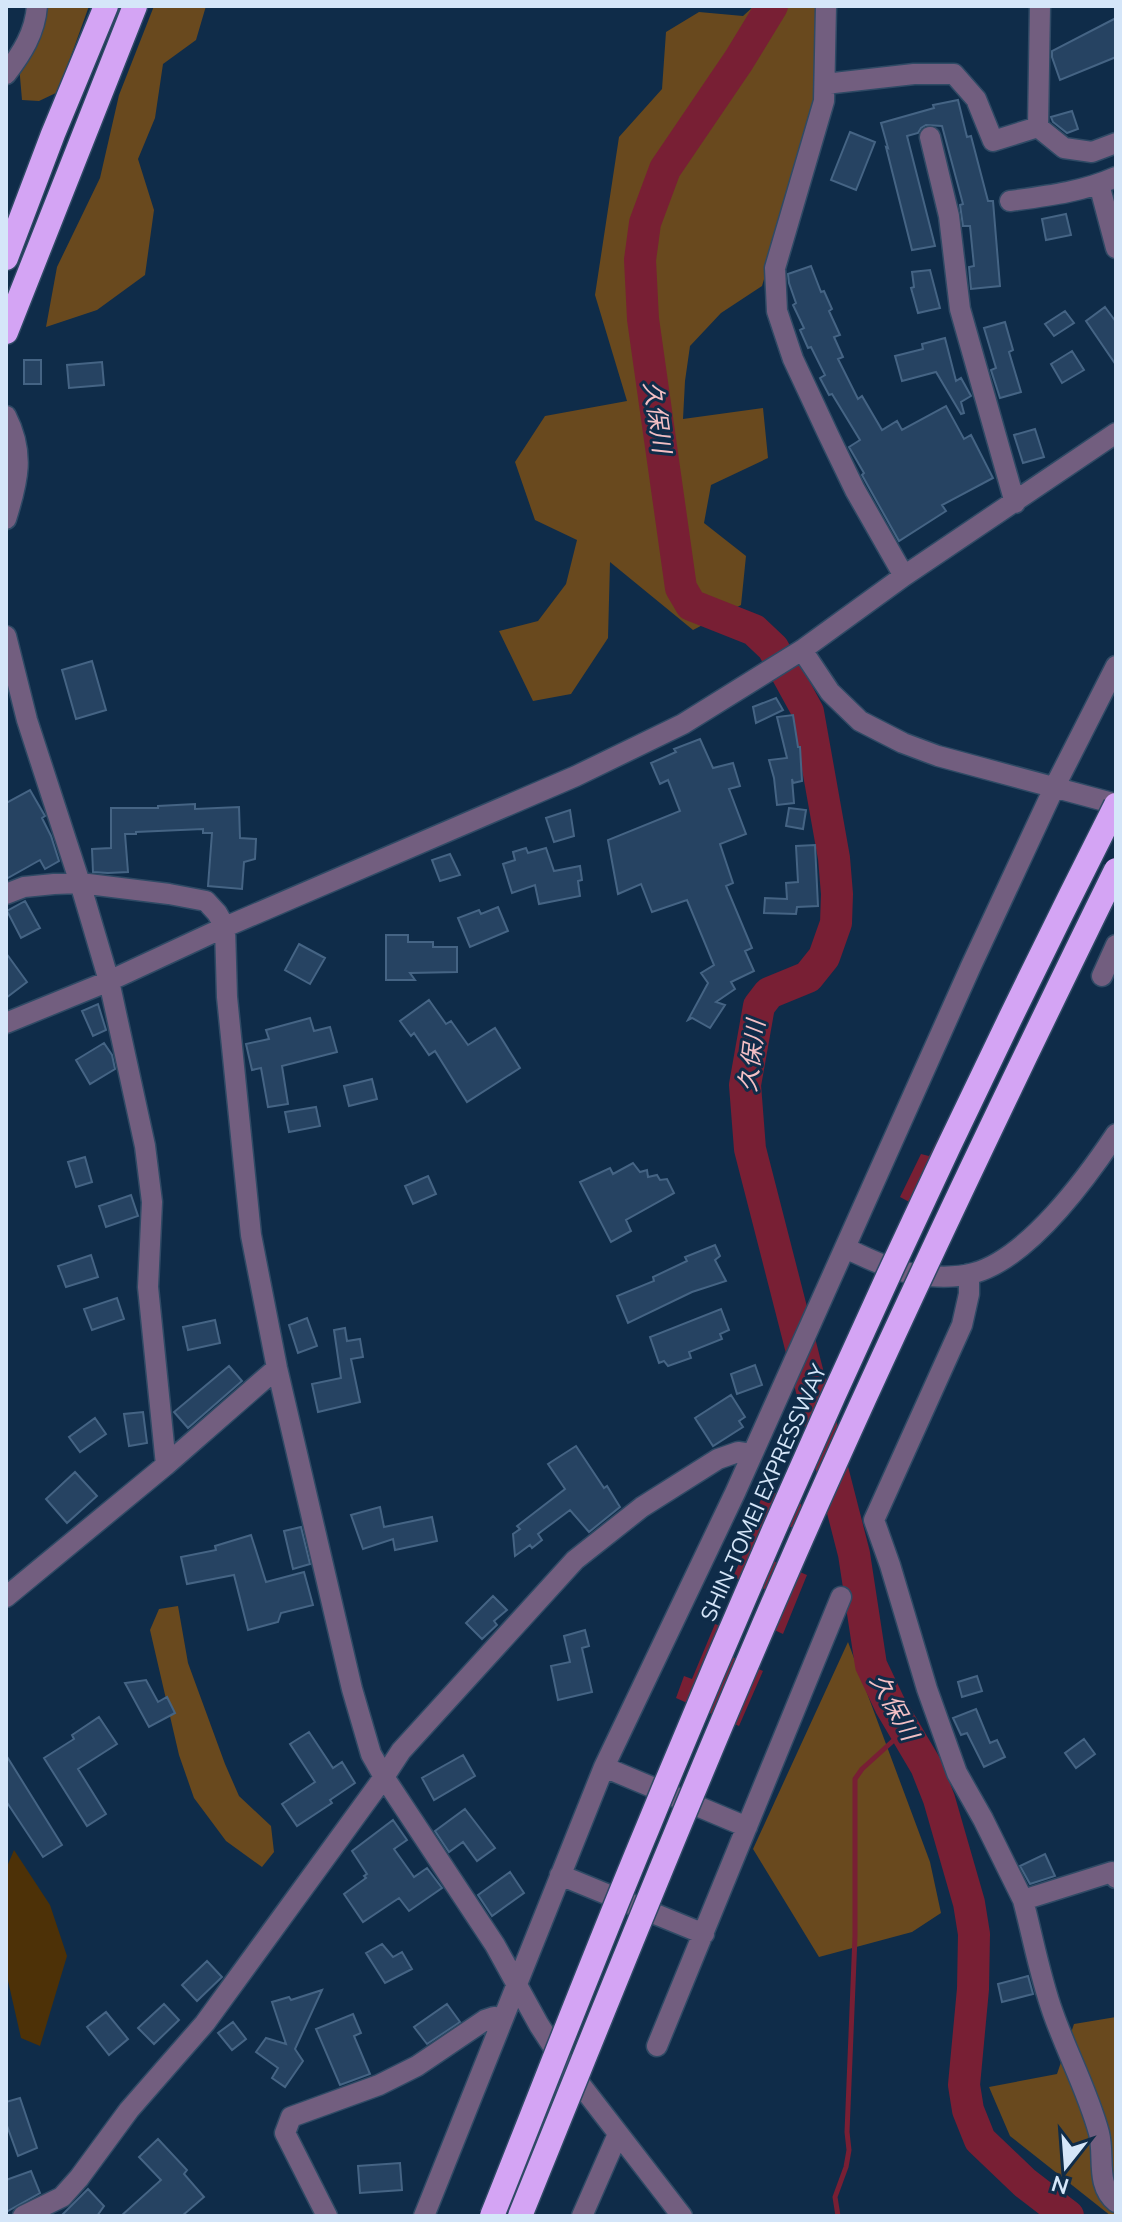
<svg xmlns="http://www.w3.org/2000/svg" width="1122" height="2222" font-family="'Nunito Sans','Noto Sans JP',sans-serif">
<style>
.green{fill:#4d3107}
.forest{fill:#69491e}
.water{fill:#781f34}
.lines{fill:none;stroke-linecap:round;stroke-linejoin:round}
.stream{stroke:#781f34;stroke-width:5}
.river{stroke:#781f34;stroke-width:32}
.building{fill:#264362;stroke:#456484;stroke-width:2}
.minor-casing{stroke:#2f4a65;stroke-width:23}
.highway-casing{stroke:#2f4a65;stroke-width:27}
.minor{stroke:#725e7f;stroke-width:20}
.highway{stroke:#d4a4f4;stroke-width:24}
.highway-bridge-casing{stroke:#2f4a65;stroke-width:27;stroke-linecap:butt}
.highway-bridge{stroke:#d4a4f4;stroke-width:24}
.labels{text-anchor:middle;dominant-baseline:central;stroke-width:6;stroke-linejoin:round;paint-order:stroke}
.street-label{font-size:22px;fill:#d5e6f9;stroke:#0f2c49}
.water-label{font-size:24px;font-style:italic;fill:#f3bfc4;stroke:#0f2c49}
</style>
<rect width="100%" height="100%" fill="#0f2c49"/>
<path class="green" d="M14,1850L50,1905L67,1956L40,2046L21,2038L6,1972V1869Z"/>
<path class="forest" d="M34,6H89L58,92L39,101L22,100L19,65Z
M154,6H206L196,40L163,64L155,118L138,159L154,210L145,275L97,310L46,327L57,267L100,178L119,95Z
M754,6H817L818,98L762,286L721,313L690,346L685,381L683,419L763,408L768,458L711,485L704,523L746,556L741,605L693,630L610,562L608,638L571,694L533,701L499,631L538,621L566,584L577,540L535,520L515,462L545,416L627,401L595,295L619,137L662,89L666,32L699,12L743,16Z
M178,1606L188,1663L225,1764L239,1796L271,1826L274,1852L262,1867L226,1841L194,1798L179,1755L150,1630L159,1609Z
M848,1642L930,1862L941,1913L912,1932L819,1957L753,1849Z
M1116,2017V2216H1111L1010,2136L989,2087L1057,2074L1074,2024Z"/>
<path class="water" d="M944,1126L968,1136L930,1213L900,1197L921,1154L929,1156Z
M766,1489L801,1504L804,1516L797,1529L788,1526L773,1561L807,1575L783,1634L757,1622L770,1591L733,1577L756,1525L751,1521Z
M715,1624L737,1632L728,1655L763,1671L739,1726L676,1698L684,1676L692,1679Z"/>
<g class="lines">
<path class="stream" d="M838,2216L835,2197L846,2167L849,2150L847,2132L855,1936V1779L862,1769L905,1730"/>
<path class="river" d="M772,6L739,60L665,169L645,223L640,260L643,319L681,588L691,605L754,630L773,648L808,712L834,858L837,894L836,923L824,957L808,977L769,993L759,1006L745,1085L750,1149L854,1554L871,1665L890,1705L926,1766L939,1799L969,1903L974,1934L973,1989L964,2085L968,2110L980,2140L1025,2183L1068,2216"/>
</g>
<path class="building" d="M1116,18V57L1060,80L1052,57V51Z
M958,100L967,137L971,136L988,201H993L1000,286L971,289L969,267L974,266L970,226H963L960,205L963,204L942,126L926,125L921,128L918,133L907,136L935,246L912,250L886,147L888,148L881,123L934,108L933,105Z
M1072,111L1078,129L1067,133L1053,122L1051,117Z
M850,132L875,142L856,190L831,180Z
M1066,214L1071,235L1046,240L1042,219Z
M811,266L821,292L824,291L832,309L829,311L840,335L834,337L843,357L838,359L858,399L862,396L882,430L897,421L902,430L946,406L964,439L971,435L993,478L942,505L946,511L899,541L867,484L862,475L864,473L849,447L860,440L832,394L829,395L820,378L825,375L811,347L808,348L800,330L804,328L793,305L796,303L789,283L788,274Z
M930,270L940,308L918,313L911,288L914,287L912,272Z
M1105,307L1116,322V365L1086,321Z
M1065,311L1074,323L1054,336L1045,324Z
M1005,322L1013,350L1009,352L1021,392L1000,398L991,370L996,368L984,328Z
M945,338L956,381L961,378L971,396L961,402L964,413L961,414L936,372L902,381L895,356L923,349L922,344Z
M1072,351L1084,370L1062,383L1051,364Z
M24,360H41V384H24Z
M102,362L104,385L69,388L67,365Z
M1035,429L1044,457L1023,463L1014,435Z
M92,661L106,710L76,719L62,670Z
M776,698L783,710L756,723L753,707Z
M793,715L798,747H800L802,781L793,783L792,779L794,803L777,805L774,778L769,760L787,758L777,717Z
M700,739L713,768L733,763L740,786L729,789L746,834L720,844L733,883L726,886L752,948L745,951L754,971L731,982L735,989L716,1002L725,1005L710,1028L692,1018L688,1020L708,983L701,973L714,965L687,900L652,912L641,884L618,894L608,840L680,811L668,780L660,784L651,763L676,752L674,749Z
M30,790L45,816L42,818L51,836L59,861L45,869L40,860L6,879V803Z
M195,804V809L239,807L240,838L256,839L255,859L244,862L242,889L208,886L212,833H203V829L136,832V834H125L128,872L108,873L93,872L92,849L111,848V808H158V806Z
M789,808L806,810L803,829L786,826Z
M570,810L574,836L554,842L546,818Z
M815,845L818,906L797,907L796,914L764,913L765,898L787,899L786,883L798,882L796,846Z
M526,848L528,853L546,848L554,871L580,866L582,880L578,881L580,896L539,904L535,885L512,893L503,864L515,860L513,852Z
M450,854L460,875L440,881L432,860Z
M25,901L40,928L21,938L7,911Z
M498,907L508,931L470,947L458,918L479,910L481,914Z
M386,935H408V942H433V947H457V972L410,973L415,980H386Z
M299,944L325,958L310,984L285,970Z
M6,953L27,982L6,998Z
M429,1000L446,1024L451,1021L468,1045L495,1028L520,1068L467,1102L435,1051L429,1055L414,1033L411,1036L400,1021Z
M98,1004L106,1030L93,1036L82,1011Z
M310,1018L314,1031L330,1027L337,1052L282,1066L288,1104L268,1107L261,1068L252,1070L246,1044L269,1039L266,1030Z
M104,1043L112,1055L115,1069L90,1084L76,1060Z
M372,1079L377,1099L349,1106L344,1086Z
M316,1107L320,1126L289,1132L285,1112Z
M85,1157L92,1182L76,1187L68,1162Z
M633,1163L640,1172L647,1170L648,1177L657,1175L660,1180L667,1179L674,1193L626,1220L631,1231L611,1242L580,1182L610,1168L613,1174Z
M428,1176L436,1194L413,1204L405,1186Z
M131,1195L138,1216L106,1227L99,1206Z
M715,1245L720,1256L715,1260L726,1281L692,1292L628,1323L617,1296L654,1281L653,1277L687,1261L685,1257Z
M91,1255L98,1277L66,1287L58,1266Z
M117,1298L124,1319L92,1330L84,1309Z
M721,1309L729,1330L720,1334L722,1339L689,1352L691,1358L668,1366L664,1361L659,1363L650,1337Z
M307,1318L317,1346L298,1353L289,1325Z
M215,1320L220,1343L188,1350L183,1327Z
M345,1328L347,1341L360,1339L363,1357L351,1359L360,1402L318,1412L312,1384L341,1378L334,1330Z
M755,1365L762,1385L737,1394L731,1374Z
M229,1366L242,1381L188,1428L174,1412Z
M731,1395L745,1417L739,1421L743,1427L713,1446L695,1418Z
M143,1412L147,1443L129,1446L124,1414Z
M95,1418L106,1434L80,1452L69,1437Z
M576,1446L604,1488L607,1486L620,1507L589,1532L570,1510L538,1534L542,1540L532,1548L530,1545L515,1556L513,1534L520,1529L517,1526L565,1489L548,1464Z
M75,1472L97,1496L67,1523L46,1499Z
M380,1507L384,1527L432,1517L437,1541L395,1550L393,1539L363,1549L351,1515Z
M301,1527L310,1564L293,1569L284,1531Z
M251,1535L266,1582L304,1572L313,1605L281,1613L278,1622L248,1630L234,1575L187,1584L181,1557L216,1550L215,1546Z
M493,1596L507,1610L494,1621L497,1625L482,1639L466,1623Z
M585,1630L589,1646L582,1648L592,1692L558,1700L551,1666L570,1662L564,1636Z
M977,1676L982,1691L962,1697L958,1682Z
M146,1680L158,1702L167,1697L175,1713L149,1727L125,1683Z
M976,1709L990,1743L997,1740L1005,1757L984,1767L967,1733L961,1735L953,1718Z
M99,1717L117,1744L78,1769L106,1814L87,1826L44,1758L74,1739L72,1735Z
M309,1732L333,1768L342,1762L355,1783L330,1800L332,1803L297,1826L282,1804L315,1782L290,1744Z
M1084,1739L1095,1754L1076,1768L1065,1753Z
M6,1755L62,1845L43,1857L6,1801Z
M463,1755L475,1776L434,1800L422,1778Z
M465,1809L495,1848L477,1861L463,1842L449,1852L435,1831Z
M393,1820L407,1840L394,1849L414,1877L427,1868L442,1888L409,1911L399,1898L363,1922L344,1894L366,1878L364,1876L367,1874L352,1851Z
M1045,1854L1055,1876L1030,1884L1020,1866Z
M510,1872L524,1893L492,1916L478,1895Z
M382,1944L393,1957L402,1952L412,1969L385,1983L366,1953Z
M207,1961L222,1977L197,2001L182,1985Z
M1028,1976L1033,1994L1002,2002L998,1984Z
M322,1990L295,2049L303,2061L285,2087L272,2078L278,2068L256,2052L266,2038L286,2044L272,2002L289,1997L291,2000Z
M164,2004L179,2020L154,2044L138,2028Z
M447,2004L460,2022L427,2044L414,2027Z
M106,2012L128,2039L109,2055L87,2027Z
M353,2014L361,2033L354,2036L370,2074L340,2085L316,2029Z
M233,2022L246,2039L232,2050L218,2033Z
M20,2098L37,2148L18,2156L6,2123V2102Z
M158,2139L187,2170L184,2174L204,2197L182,2216H121L161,2180L139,2157Z
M400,2163L402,2190L360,2193L358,2166Z
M31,2171L40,2193L6,2212V2180Z
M88,2189L104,2206L97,2216H61Z"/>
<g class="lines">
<defs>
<path id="minor" d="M826,6L824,101L775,268L777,311L793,359L828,434L855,490L904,576
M6,74C22,53 35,33 37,6
M825,84L914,74H954L976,99L993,141L1038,127L1064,148L1092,152L1116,143
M1038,127L1040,6
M930,137L949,216L960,309L1015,503
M1099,184L1116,248
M1010,201C1047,196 1082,192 1116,177
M6,416C25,453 18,481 6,519
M6,636L27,720L80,883L109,981L145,1146L152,1202L148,1287L166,1465
M802,650L830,692L860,721L903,743L938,756L1116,804
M6,894L24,887L54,884L80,883L169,894L206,901L217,913L225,927L227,997L251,1235L277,1368L352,1689L371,1754L384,1777L495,1945L539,2025L563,2062L682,2216
M1102,976L1116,945
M6,1023L109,981L225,927L576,776L683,724L802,650L904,576L1116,433
M845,1248C863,1256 882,1266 901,1271C923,1277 952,1279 974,1273C1028,1258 1086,1179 1116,1134
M969,1274V1294L962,1325L874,1520L890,1565L927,1689L957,1773L983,1819L1023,1900L1112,1872L1116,1878
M6,1597L166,1465L277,1368
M604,1767L747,1827
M560,1875L704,1934
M1023,1900C1033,1938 1040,1977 1053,2013C1067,2053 1088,2092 1099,2133C1105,2156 1095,2185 1116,2202
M657,2046L841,1597
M23,2216L62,2197L79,2178L129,2110L205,2023L384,1777L401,1751L575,1560L642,1507L718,1459L738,1452L752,1454
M327,2216L285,2133L291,2117L379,2085L417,2066L485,2020L494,2017L503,2018
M424,2216L604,1767L735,1493L971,966L1054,788L1116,666
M582,2216L618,2134"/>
<path id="highway" d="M6,258L53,134L106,6
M6,332L135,6"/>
</defs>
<use href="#minor" class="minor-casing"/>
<use href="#highway" class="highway-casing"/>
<use href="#minor" class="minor"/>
<use href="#highway" class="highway"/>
<defs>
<path id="highway-bridge" d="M492,2216C544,2086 594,1956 648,1827C790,1481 947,1139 1116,805
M520,2216C610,1994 699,1772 795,1553C896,1323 1005,1096 1116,870"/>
</defs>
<use href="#highway-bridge" class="highway-bridge-casing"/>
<use href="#highway-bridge" class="highway-bridge"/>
</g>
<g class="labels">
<g class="street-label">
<text transform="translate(764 1493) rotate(-66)">SHIN-TOMEI EXPRESSWAY</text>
</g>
<g class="water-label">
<text transform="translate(657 417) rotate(82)">久保川</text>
<text transform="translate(752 1056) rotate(-83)">久保川</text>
<text transform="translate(894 1707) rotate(61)">久保川</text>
</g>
</g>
<rect width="1122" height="2222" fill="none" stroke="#d5e6f9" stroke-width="16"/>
<g transform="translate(1066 2166) rotate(197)" stroke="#0f2c49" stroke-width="6" paint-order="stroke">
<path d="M0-6L14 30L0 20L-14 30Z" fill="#d5e6f9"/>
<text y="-12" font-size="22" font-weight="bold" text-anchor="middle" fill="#d5e6f9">N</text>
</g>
</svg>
